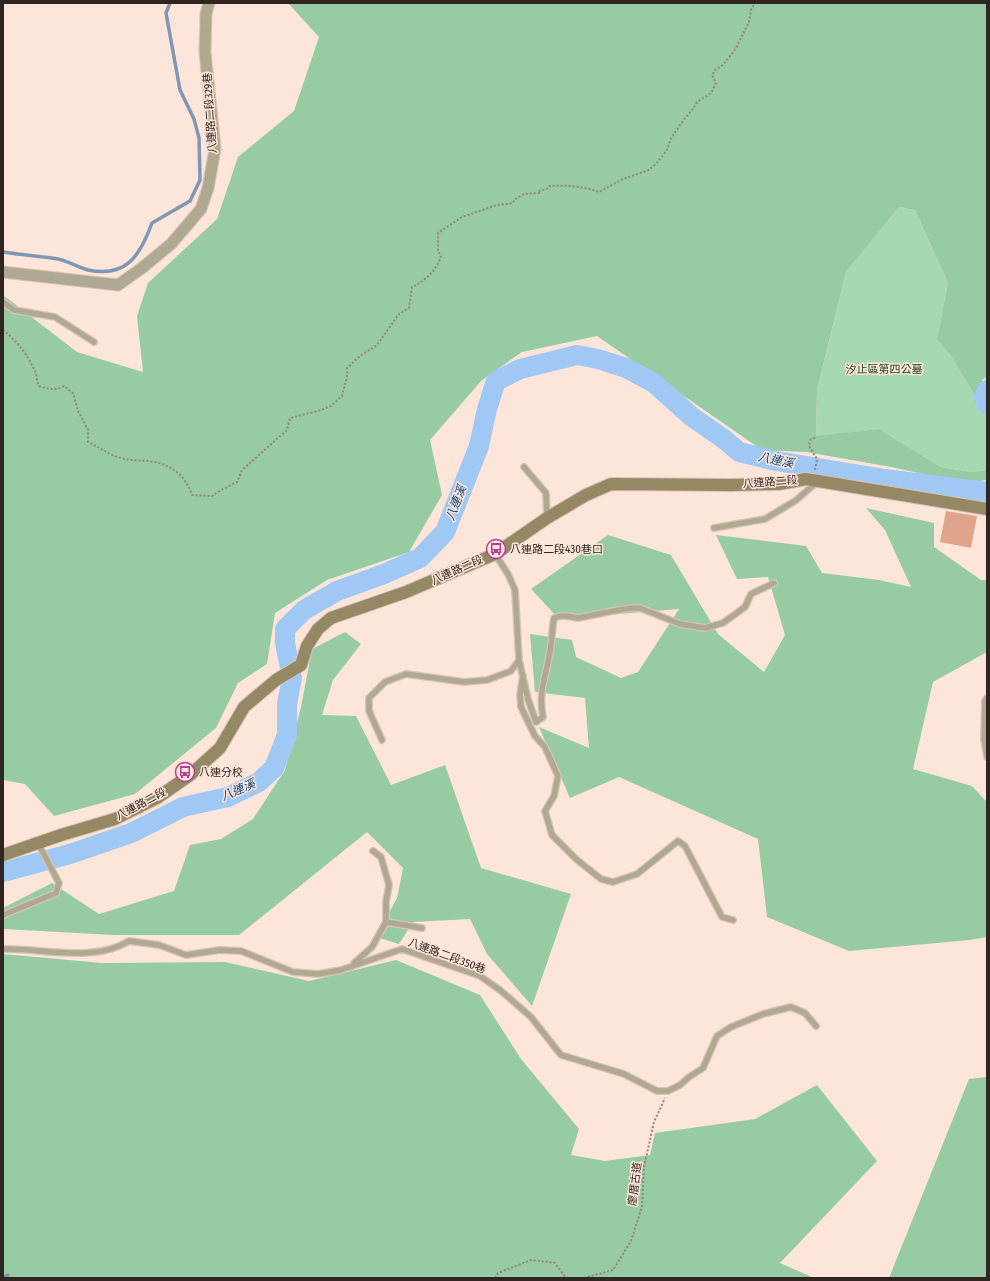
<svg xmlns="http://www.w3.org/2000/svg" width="990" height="1281" font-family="'Fira Sans Condensed','Noto Sans TC',sans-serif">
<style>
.green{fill:#a6d8b2}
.forest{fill:#96cba3}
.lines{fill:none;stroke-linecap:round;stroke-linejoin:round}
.stream{stroke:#7e97b5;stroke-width:3.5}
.river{stroke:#9fc8f5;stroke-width:20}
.building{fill:#dfa58b}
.lane-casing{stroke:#d9c2b9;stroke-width:8}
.street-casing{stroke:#d9c2b9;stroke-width:13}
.secondary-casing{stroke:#d9c2b9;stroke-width:14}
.path{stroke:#95837b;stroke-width:2;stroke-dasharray:2 2;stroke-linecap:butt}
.lane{stroke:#b0a991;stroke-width:5.5}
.street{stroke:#b0a991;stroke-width:11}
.secondary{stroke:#948964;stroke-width:12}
.labels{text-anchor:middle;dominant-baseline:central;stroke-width:3;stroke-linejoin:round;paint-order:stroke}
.street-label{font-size:11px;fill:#302520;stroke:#fee5da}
.park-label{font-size:11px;fill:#11381e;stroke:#fee5da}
.poi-label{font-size:11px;fill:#302520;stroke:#fee5da;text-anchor:start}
.water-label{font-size:12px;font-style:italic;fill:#08447a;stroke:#fee5da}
</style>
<rect width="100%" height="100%" fill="#fee5da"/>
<path class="green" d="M899,207L915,210L948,283L937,339L951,356L987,416V470L971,472L941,467L879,429L816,437L817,390L846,272Z"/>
<path class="forest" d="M288,3H987V377L982,380L987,404V416L951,356L937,339L948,283L915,210L899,207L846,272L817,390L816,436L879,429L941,467L971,472L987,470V480L965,483L891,467L806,452L762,450L597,336L522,352L482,380L430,440L442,495L409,552L327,580L275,613L267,664L238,683L216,728L135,794L54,816L25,784L3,780V295L77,352L143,372L137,316L148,283L217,219L238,157L294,111L319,37Z
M866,508L934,523V547L981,580H987V652L933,682L913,769L972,786L987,802V937L970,940L849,951L767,917L758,839L619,777L570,798L539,727L589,748L585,698L535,692L530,634L572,640L576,657L621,678L638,672L679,609L559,619L531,589L608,535L671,555L718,634L764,672L785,635L768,577L737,579L716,535L806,546L822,573L879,580L911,587L885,530Z
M345,632L361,644L333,680L322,715L356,716L391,785L445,765L481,868L571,894L532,1006L487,954L470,919L413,922L399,944L376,937L397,898L403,868L367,832L239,935H114L3,929V908L52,883L99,914L174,891L190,845L221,839L253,819L285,770L301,707L312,649Z
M3,954L102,963L225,962L309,981L396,960L480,995L521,1059L579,1129L571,1155L605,1161L650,1155L655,1133L755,1119L817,1085L877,1161L780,1263L814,1278H3Z
M987,1077V1278H889L969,1079Z"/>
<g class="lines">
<path class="stream" d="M3,252C21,255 40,256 58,259C68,261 78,267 88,270C126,278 140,256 152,223L190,201L200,180L199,138L194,119L180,90L166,13L170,3
M3,1277L8,1275"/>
<path class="river" d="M987,390L984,398L987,404
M3,872L70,854L131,833L183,807L228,797L259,782L274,768L287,735V704L292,678L285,643V629L304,610L337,591L384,574L420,558L445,532L479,446L487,409L496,381L520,369L577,355L598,359L626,368L654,383L692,417L724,439L739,452L776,461L885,479L987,492"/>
</g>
<path class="building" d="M946,511L977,516L971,548L940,542Z"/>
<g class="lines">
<defs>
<path id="lane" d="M3,302L14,310L55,317L94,342
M524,467L546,493L547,518
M714,528L765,519L795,501L817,482
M519,660L528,699L536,722L543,717C538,692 546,676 550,652C552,641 552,629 554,618L560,616H567L578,618L613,611L632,608H640L680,624L705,628L723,623L745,607L751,594L774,583
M523,676L520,695L521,707L535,736L545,747L558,776L554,796L545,811L552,835L576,859L601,879L613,882L637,874L678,841L685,846L722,917L733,920
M987,698L985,701L984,739L987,757
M382,740L369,711V698L385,682L406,674L464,682L487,680L511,671L519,660L515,590L508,574L495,554
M3,915L56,893L59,883L38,843
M386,922L422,928
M3,949C42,948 94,963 129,941L159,945L186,955L220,950L241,951L293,972L318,974L341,970L402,949L480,976L500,990L531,1017L561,1055L624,1074L657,1091H668L680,1085L689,1077L703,1068L717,1036L731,1027L763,1014L791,1007L805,1013L816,1026
M354,963L372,947L386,922V902L389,885L381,857L373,851"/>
<path id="street" d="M3,272L118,285L142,268L171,244L201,209L208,188L215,149L205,52L206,14L209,3"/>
<path id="secondary" d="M3,855L61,835L115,819L157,798L190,775L220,748L244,707L276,680L301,665L307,646L318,629L331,618L406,592L495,554L547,518L586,495L611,484L731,485L779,484L806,479L987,509"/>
</defs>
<use href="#lane" class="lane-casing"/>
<use href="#street" class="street-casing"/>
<use href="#secondary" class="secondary-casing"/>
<path class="path" d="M3,330C16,340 30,357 36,374C37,378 37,382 39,386C49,389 56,391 64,386L73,393L78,411L88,430V442C98,446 107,454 118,457C129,461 138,460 149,461C171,464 185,475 192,495L212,496L221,490L237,482L242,470L287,430L290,418L318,411L331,406L342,396C344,386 348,379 347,368L360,356L377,345L399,314L409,308L412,287C426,280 434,273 441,257L438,251V233L462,217L497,205L513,203L514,200L524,194L539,193L538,191L547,189L549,186C566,185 583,186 599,192L623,179L649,170L656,164L667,150L671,138L686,117L693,109L697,102L711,93L716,83L712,75L715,70L723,65L736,48L749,22L751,10L755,3
M815,470L817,459L809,446L810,440L816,437
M495,1278L498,1273L531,1260L555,1263L566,1278
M584,1278L613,1270L631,1241L642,1207L644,1167L654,1122L665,1098"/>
<use href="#lane" class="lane"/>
<use href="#street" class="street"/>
<use href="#secondary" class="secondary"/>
</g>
<defs>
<symbol id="bus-ring" viewBox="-11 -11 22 22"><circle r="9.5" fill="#fee5da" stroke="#b43f97" stroke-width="1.5"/><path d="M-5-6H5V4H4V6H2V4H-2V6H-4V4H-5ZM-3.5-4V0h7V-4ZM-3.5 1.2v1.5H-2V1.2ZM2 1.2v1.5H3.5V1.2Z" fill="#b43f97"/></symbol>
</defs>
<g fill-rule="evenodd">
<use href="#bus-ring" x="485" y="538" width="22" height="22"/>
<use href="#bus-ring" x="174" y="761" width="22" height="22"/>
</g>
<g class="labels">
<g class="street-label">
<text transform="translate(210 113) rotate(-94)">八連路二段329巷</text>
<text transform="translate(770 482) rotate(-4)">八連路二段</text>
<text transform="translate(457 570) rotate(-24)">八連路二段</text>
<text transform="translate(141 804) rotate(-28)">八連路二段</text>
<text transform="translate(447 956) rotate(20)">八連路二段350巷</text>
<text transform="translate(635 1184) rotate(-83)">廖厝古道</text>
</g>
<g class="park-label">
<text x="884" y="369">汐止區第四公墓</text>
</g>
<g class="poi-label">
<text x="510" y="549">八連路二段430巷口</text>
<text x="199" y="772">八連分校</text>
</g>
<g class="water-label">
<text transform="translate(776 460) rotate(12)">八連溪</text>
<text transform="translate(456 503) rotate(-69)">八連溪</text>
<text transform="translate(238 790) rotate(-23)">八連溪</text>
</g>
</g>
<rect width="990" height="1281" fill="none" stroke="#302520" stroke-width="8"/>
</svg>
